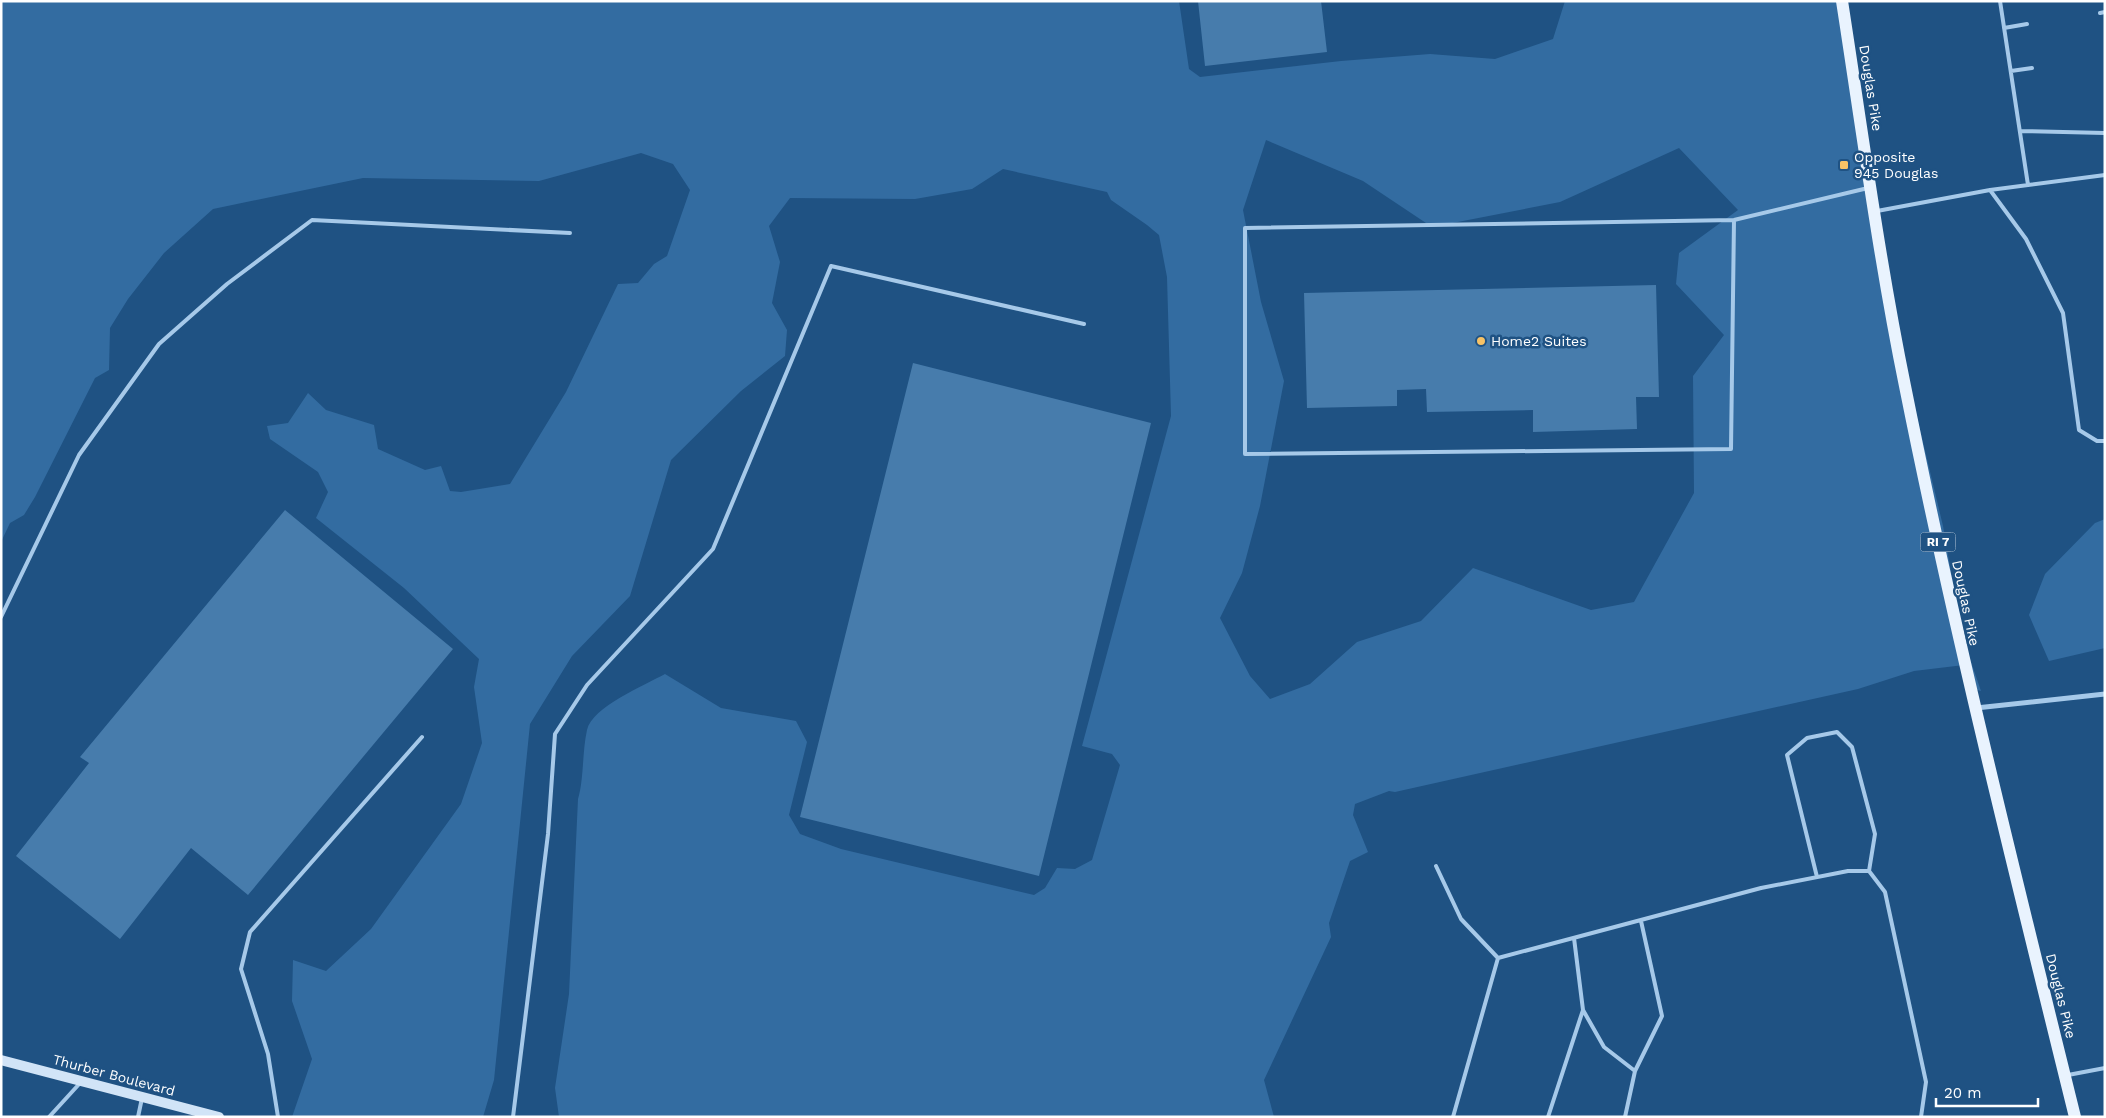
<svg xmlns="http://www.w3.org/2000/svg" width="2106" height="1118" font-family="'Work Sans',sans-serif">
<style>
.green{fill:#336ca1;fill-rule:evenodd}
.building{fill:#477cac}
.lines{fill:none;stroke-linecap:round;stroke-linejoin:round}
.lane{stroke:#a6c9e9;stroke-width:4}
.street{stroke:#a6c9e9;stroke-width:5}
.secondary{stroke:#d1e4f7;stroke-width:10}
.primary{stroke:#e9f3fe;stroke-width:12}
.poi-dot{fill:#f7c266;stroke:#1f5283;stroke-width:2}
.labels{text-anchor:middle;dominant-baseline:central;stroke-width:5;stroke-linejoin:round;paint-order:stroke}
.shield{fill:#1f5283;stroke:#bccbda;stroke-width:1}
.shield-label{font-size:12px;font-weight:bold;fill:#fff}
.street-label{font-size:14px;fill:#fff;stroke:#1f5283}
.poi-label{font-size:14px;fill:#fff;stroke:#1f5283;text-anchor:start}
</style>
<rect width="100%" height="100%" fill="#1f5283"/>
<path class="green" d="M1,1H1179L1189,69L1200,77L1341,61L1430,54L1495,59L1553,39L1565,1H1846L1884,248L1906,371L1943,526L1962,636L1981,691L1974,689L1964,665L1914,671L1858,689L1395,792L1389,791L1355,804L1353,815L1368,852L1350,861L1329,923L1331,937L1264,1080L1274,1117H559L555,1088L569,994L578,799C584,779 582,753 587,730C592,707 645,685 665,674L721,708L796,721L807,742L789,815L800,834L841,849L1034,895L1045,888L1057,868L1075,869L1092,860L1120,765L1112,754L1082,746L1171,416L1167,277L1159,235L1147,225L1111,200L1107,192L1003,169L972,189L915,199L790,198L769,226L780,262L772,303L787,330L785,356L741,391L671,460L630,596L572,656L530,724L494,1080L483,1117H292L312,1059L292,1001L293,960L326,971L371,929L461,804L482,743L474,687L479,659L404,588L316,518L328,492L318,472L270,439L267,426L288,423L308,393L326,410L374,425L378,449L425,470L441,466L450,491L461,492L510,484L566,392L618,284L638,283L654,264L667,256L690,190L673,164L641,153L539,181L363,178L213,209L164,253L128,299L110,328L109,370L95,378L35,497L24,515L10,523L1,542ZM1266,140L1363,181L1432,227L1560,202L1679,148L1738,210L1679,253L1676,284L1724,335L1693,376L1694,493L1634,602L1591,610L1473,568L1421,621L1357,642L1310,684L1270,699L1250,676L1220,618L1242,573L1260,506L1284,381L1261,302L1243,210Z
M2105,519V648L2049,661L2029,615L2045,574L2095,523Z"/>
<path class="building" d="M1198,1H1321L1327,52L1205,66Z
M1656,285L1659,397H1636L1637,429L1533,432V410L1427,412L1426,389L1397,390V406L1307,408L1304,293Z
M913,363L1151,423L1039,876L800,817Z
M285,510L453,649L248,895L191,848L120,939L16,856L89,763L80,757Z"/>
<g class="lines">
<path class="lane" d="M2000,1L2028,185
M2100,13L2105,12
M2004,28L2027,24
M2011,71L2032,68
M2020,131L2105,133
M1990,190L2026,239L2063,313L2079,430L2097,441H2105
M1877,211L1990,190L2105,175
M1734,220L1731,449L1245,454V228L1734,220L1868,188
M1,617L79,455L159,344L227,284L312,220L570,233
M1436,866L1461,919L1498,958
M1817,877L1787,755L1807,738L1837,732L1852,747L1875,834L1869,871
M1574,938L1583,1010L1604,1047L1635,1071L1625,1117
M1635,1071L1662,1016L1641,921
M2068,1075L2105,1068
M49,1117L81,1082
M138,1117L142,1098
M278,1117L268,1054L241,969L250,932L422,737
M513,1117L548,834L555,734L587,685L713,549L831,266L1084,324
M1453,1117L1498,958L1761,888L1848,871H1869L1885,892L1926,1082L1921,1117
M1548,1117L1583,1010"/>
<path class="street" d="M1976,708L2105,694"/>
<path class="secondary" d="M1,1060L219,1117"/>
<path class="primary" d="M1842,1C1862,130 1879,259 1905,386C1954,631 2015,874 2075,1117"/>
</g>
<g class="poi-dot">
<rect x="1839" y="160" width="10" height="10" rx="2.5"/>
<circle cx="1481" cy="341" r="5"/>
</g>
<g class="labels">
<rect class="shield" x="1920.5" y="532.5" width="35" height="19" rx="4"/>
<g class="shield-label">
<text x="1938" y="542">RI 7</text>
</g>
<g class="street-label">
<text transform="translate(1871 88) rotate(81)">Douglas Pike</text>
<text transform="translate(1966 603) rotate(78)">Douglas Pike</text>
<text transform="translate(2061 996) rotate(76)">Douglas Pike</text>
<text transform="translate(114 1075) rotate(15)">Thurber Boulevard</text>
</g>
<g class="poi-label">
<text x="1854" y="157">Opposite<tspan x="1854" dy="16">945 Douglas</tspan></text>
<text x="1491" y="341">Home2 Suites</text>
</g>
</g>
<rect width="2106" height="1118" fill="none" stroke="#ffffff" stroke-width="5"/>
<path d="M1936 1098v8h102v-8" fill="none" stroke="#ffffff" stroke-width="2.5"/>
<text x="1944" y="1098" font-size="15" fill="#ffffff" stroke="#1f5283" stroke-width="4" paint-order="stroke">20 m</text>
</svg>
